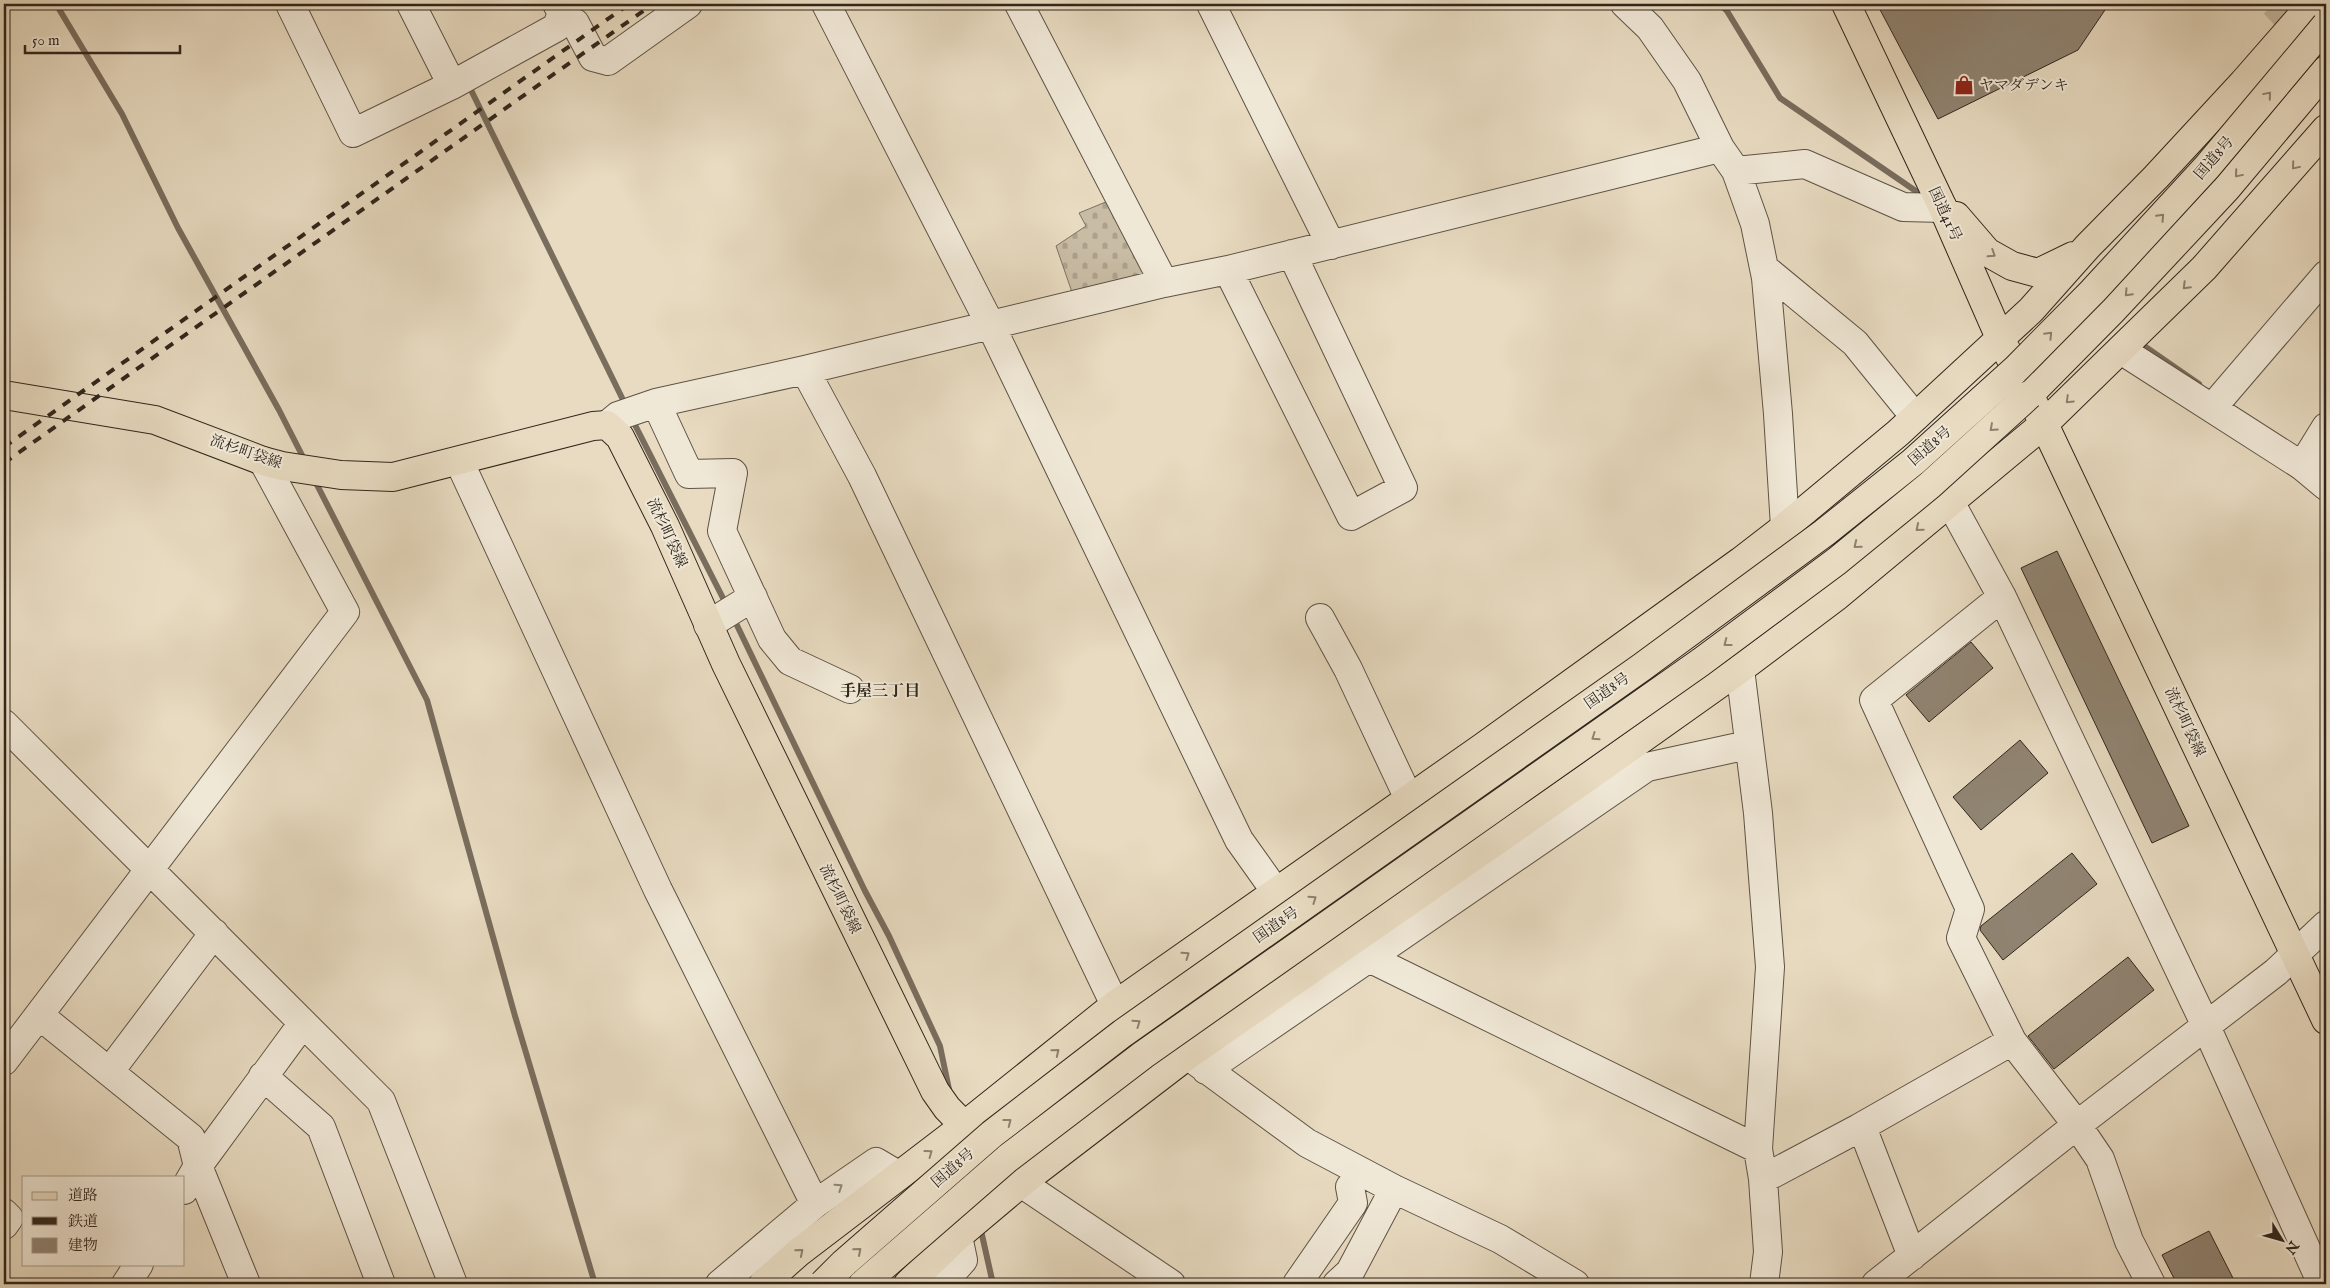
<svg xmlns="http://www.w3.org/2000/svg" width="2330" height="1288" font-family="'IM FELL English','Noto Serif JP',serif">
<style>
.cemetery{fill:url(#cemetery-stones);stroke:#7c7160}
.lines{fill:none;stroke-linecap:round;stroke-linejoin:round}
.stream{stroke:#796d5d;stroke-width:6}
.building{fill:#908472;stroke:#30261c}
.minor-tunnel{stroke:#c3b7a0;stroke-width:28;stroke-dasharray:28 14;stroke-linecap:butt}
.minor-casing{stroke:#5e5345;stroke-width:30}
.major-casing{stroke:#30261c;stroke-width:30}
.highway-casing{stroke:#30261c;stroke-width:30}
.minor{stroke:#f0e8d7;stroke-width:28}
.major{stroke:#e8dbc1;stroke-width:28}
.highway{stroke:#e8dbc1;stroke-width:28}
.rail{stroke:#30261c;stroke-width:4;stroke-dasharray:9 9;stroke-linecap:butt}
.highway-bridge-casing{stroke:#30261c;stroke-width:30;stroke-linecap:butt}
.highway-bridge{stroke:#e8dbc1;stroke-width:28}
.oneway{stroke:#8c806e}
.oneway2{stroke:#90877a}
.labels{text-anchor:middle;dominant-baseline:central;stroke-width:4;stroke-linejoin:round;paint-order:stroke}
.poi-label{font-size:15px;fill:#30261c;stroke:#f0e8d7;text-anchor:start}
.street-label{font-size:15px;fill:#30261c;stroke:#f0e8d7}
.neighbourhood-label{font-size:16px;font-weight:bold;fill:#30261c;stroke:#f0e8d7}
</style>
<defs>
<pattern id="cemetery-stones" width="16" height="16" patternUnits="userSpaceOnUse" patternTransform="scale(1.25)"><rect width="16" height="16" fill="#c9bca5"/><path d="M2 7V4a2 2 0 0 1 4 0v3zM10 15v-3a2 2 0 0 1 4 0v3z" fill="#ada18d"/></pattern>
</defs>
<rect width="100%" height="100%" fill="#e8dbc1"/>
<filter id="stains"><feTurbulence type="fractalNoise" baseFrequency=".004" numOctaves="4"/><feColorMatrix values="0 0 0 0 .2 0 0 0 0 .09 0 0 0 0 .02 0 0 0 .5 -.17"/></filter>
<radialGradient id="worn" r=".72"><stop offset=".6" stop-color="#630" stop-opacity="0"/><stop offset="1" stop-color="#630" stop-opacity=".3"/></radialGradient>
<path class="cemetery" d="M1113,199L1150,265L1143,279L1073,295L1056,246L1086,226L1079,213Z"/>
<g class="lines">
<path class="stream" d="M56,4L122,114L178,228L279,410L305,461
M1720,4L1727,11L1780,98L1926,198
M471,90L626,406
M2137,341L2199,384
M632,419L727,606
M314,479L427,700L515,1016L595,1284
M733,617L865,891L889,936L940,1046L950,1094
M980,1226L993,1284"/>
</g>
<path class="building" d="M1877,4H2109L2078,50L1938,119Z
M2057,551L2189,826L2152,843L2021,568Z
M1971,642L1993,668L1929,722L1906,695Z
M2020,740L2048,773L1981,830L1953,797Z
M2072,853L2097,884L2003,960L1980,930L1981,926Z
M2128,957L2154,990L2054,1069L2028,1036Z
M2209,1231L2236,1284H2177L2162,1255Z"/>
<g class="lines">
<path class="minor-tunnel" d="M2274,4L2326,60"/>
<defs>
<path id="minor" d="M290,4L353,133L452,85L557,27L562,12L557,4
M411,4L452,85
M826,4L990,324L1239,840L1276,892
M1019,4L1164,283
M1211,4L1331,245
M1625,4L1650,28L1687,81L1720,148L1736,171L1755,224L1766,278L1778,414L1785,527
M560,19L575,23L593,57L608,61L688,4
M1736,171L1805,164L1903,207L1943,208
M1764,268L1855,343L1915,417
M1228,270L1351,516L1403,488L1292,254
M2121,350L2302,466L2326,486
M805,370L862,476L1115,1005
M656,403L689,474L733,473L722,531L772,639L790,661L850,689
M2212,408L2326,275
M607,425L618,416L656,403L805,370L1164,283L1228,270L1720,148
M459,461L658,890L815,1204
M2302,466L2326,427
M1950,502L2002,597L2205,1024L2322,1284
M2002,597L1874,700L1970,909L1961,938L2012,1041L2077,1125L2100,1159L2129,1241L2151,1284
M1320,618L1348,669L1409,799
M708,625L753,597
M1740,669L1758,813L1770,967L1758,1149L1763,1179L1768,1252L1764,1284
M4,724L381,1101L453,1284
M1358,948L1369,958L1758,1149
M39,1015L191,1138L198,1166L246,1284
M1194,1060L1307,1143L1394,1189L1500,1239L1575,1284
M4,1061L345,612L263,461
M1206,1070L1647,767L1748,745
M110,1071L214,933
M263,1076L321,1127L381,1284
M1862,1127L1912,1256
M1763,1179L1859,1128L2012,1041
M1021,1183L1171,1284
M184,1190L198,1166L303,1023
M4,1213L9,1218L4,1225
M126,1284L139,1264
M720,1284L815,1204L876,1162L898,1175
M942,1284L963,1260L958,1236
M1297,1284L1353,1203L1350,1187
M1337,1284L1350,1272L1394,1189
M1876,1284L2077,1125L2276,972L2326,925"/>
<path id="major" d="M4,395L155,420L263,461L282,466L341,475L393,477L593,426L607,425L620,437L665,526L726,664L935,1091L947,1108L981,1143
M2044,424L2326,1020"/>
<path id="highway" d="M1846,4L1943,208L2000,338L2040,416
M1956,216L1987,252L2012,266L2038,273L2073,256
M2029,395L2111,312L2226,189L2326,70
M763,1284L799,1252L964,1126L1115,1005L1483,747L1741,561L1785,527L1898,433L2031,310L2088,246L2156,177L2243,83L2312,4
M908,1284L958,1236L1021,1183L1188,1055L1588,777L1740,669L1837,596L2044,424L2204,268L2326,129"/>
</defs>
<use href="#minor" class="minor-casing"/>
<use href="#major" class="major-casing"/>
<use href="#highway" class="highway-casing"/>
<use href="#minor" class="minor"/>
<use href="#major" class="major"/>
<use href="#highway" class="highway"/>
<path class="rail" d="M4,447L629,4
M4,463L653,4"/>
<defs>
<path id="highway-bridge" d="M823,1284L844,1263L992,1134L1123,1033L1642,667L1824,533L1913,462L2015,370L2093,291L2207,167L2326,25
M863,1284L1008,1158L1143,1055L1701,662L1837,561L1930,485L2029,395"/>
</defs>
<use href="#highway-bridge" class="highway-bridge-casing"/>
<use href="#highway-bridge" class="highway-bridge"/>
</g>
<defs><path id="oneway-chevron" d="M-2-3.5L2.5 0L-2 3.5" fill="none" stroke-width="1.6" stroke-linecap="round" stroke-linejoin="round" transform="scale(1.25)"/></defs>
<g class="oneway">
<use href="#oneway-chevron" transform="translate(2268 95) rotate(-50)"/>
<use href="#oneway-chevron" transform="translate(2295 166) rotate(130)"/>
<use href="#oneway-chevron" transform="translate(2238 174) rotate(130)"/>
<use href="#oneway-chevron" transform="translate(2161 217) rotate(-47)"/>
<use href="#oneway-chevron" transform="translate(1992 254) rotate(33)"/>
<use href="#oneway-chevron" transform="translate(2186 286) rotate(135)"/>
<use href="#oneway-chevron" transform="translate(2128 293) rotate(133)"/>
<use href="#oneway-chevron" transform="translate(2049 335) rotate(-46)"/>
<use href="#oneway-chevron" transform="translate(2069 400) rotate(136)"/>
<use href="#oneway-chevron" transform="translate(1993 428) rotate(138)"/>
<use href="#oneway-chevron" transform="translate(1919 528) rotate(140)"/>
<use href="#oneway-chevron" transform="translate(1857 545) rotate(141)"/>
<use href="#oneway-chevron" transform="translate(1727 643) rotate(143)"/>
<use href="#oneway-chevron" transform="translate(1595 737) rotate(145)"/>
<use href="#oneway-chevron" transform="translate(1313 899) rotate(-35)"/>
<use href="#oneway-chevron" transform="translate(1186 955) rotate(-35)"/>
<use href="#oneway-chevron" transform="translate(1137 1023) rotate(-35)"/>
<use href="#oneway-chevron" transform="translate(1056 1052) rotate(-39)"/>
<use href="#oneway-chevron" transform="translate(1008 1122) rotate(-38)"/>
<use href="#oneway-chevron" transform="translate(929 1153) rotate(-36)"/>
<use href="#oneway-chevron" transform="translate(858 1251) rotate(-41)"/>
<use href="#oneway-chevron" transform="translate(800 1252) rotate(-40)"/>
</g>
<use class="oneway2" href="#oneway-chevron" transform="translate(839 1187) rotate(-34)"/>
<defs>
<symbol id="shop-bare" viewBox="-9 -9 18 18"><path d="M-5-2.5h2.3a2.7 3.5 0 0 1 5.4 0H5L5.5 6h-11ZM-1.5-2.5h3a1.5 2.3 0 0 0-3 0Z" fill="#8f2418" stroke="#f0e8d7" stroke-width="2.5" paint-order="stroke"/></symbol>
</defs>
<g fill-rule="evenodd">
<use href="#shop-bare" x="1950" y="71" width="28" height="28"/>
</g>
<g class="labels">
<g class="poi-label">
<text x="1979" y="85">ヤマダデンキ</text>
</g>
<g class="street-label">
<text transform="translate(2214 158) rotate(-49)">国道8号</text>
<text transform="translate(1945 214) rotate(65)">国道41号</text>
<text transform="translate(1930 446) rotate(-41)">国道8号</text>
<text transform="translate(246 452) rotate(19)">流杉町袋線</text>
<text transform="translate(667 533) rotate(65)">流杉町袋線</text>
<text transform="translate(1607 691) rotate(-35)">国道8号</text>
<text transform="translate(2185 722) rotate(65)">流杉町袋線</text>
<text transform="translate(840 899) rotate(64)">流杉町袋線</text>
<text transform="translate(1276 925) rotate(-35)">国道8号</text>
<text transform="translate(953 1168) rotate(-41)">国道8号</text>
</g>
<g class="neighbourhood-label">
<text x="880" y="692">手屋三丁目</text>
</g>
</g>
<rect width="2330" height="1288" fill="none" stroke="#e8dbc1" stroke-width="20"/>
<rect x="5" y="5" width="2320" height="1278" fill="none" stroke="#30261c" stroke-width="2.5"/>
<rect x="10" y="10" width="2310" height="1268" fill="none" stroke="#30261c"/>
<rect x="22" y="1176" width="162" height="90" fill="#f0e8d7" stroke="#a39a8c"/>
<rect x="32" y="1192" width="25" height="8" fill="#e8dbc1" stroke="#a39a8c"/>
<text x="68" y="1200" font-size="15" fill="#30261c">道路</text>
<rect x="32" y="1217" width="25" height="8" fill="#30261c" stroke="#a39a8c"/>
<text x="68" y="1226" font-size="15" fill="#30261c">鉄道</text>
<rect x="32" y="1238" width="25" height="15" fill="#908472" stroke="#a39a8c"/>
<text x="68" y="1250" font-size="15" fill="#30261c">建物</text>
<g transform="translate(2282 1240) rotate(127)" stroke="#f0e8d7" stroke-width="4" paint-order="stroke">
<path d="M0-4L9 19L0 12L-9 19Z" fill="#30261c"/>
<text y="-8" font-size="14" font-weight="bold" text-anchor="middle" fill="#30261c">N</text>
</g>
<path d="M25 45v8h155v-8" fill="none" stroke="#30261c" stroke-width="2.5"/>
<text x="32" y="45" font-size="15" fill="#30261c" stroke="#f0e8d7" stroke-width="4" paint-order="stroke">50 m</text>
<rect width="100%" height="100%" filter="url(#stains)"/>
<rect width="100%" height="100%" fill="url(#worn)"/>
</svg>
